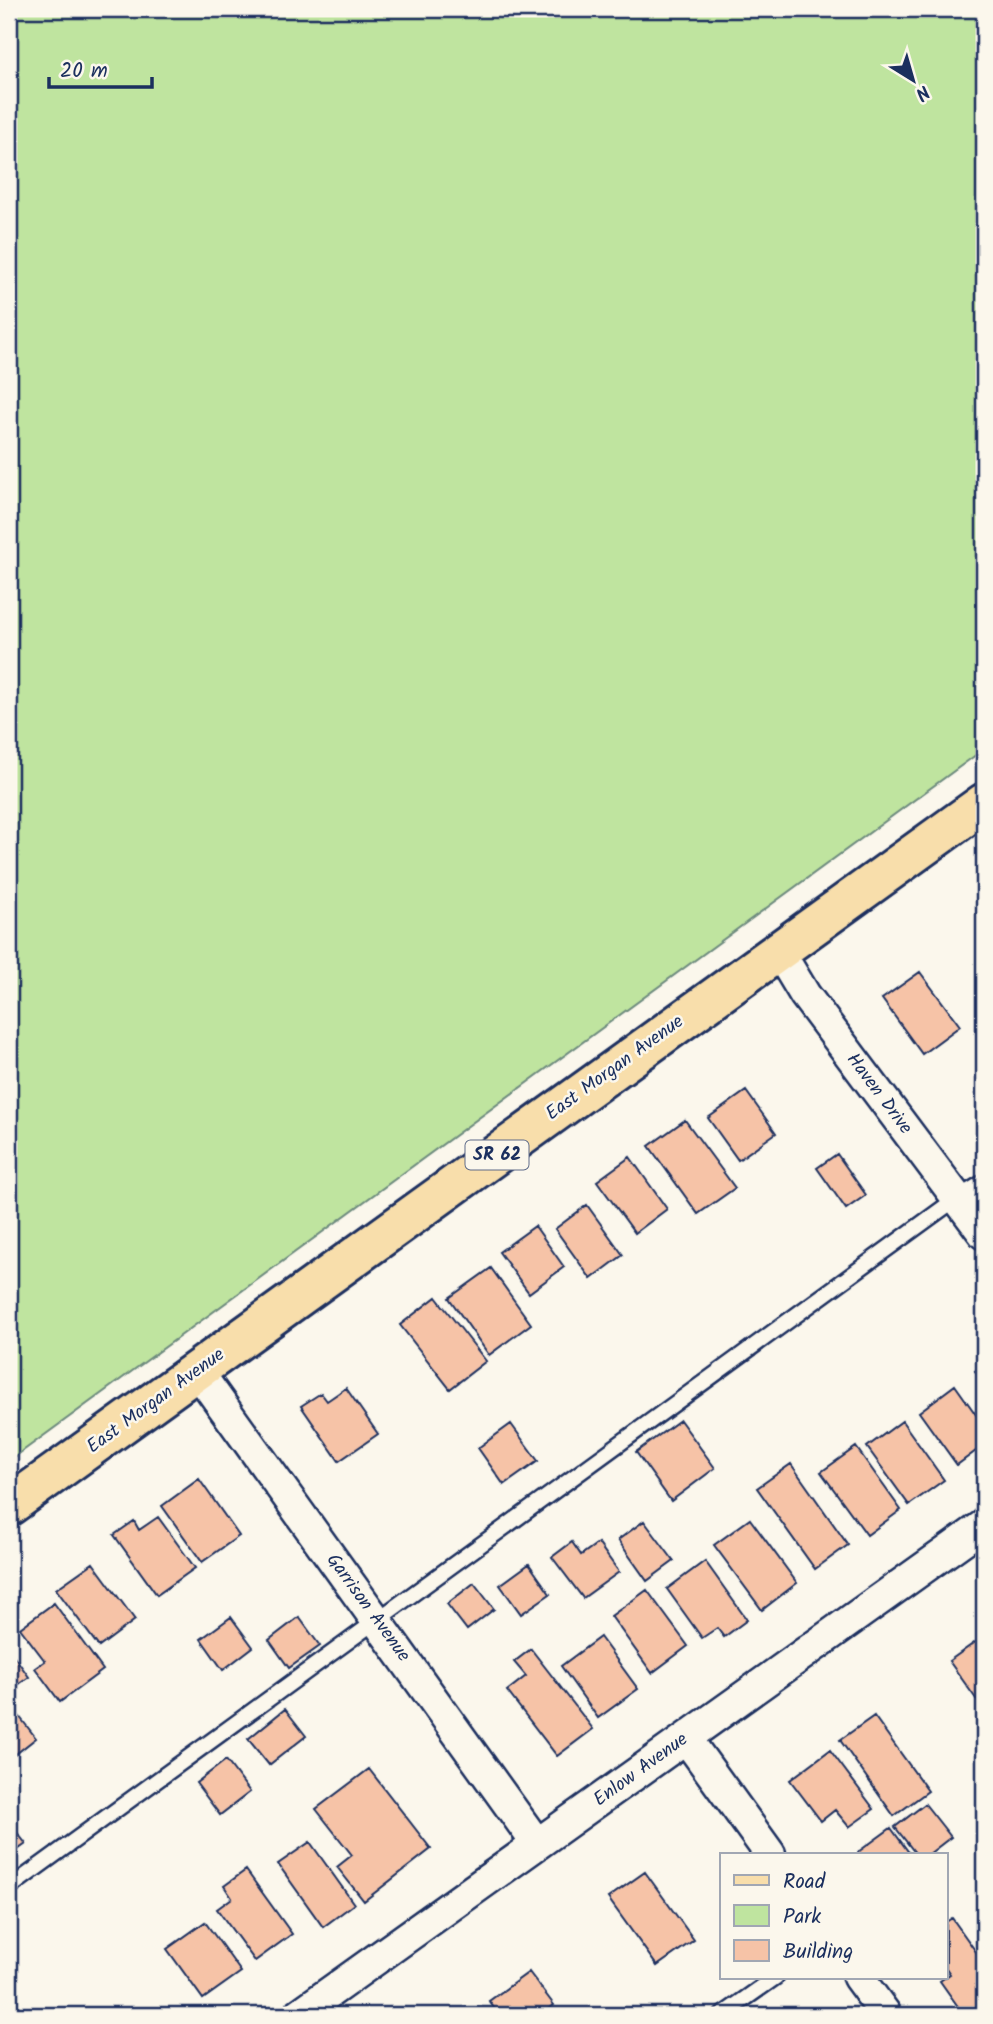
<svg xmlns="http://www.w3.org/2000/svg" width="993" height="2024" font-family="Kalam,sans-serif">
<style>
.green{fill:#bfe49f;stroke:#6d8a7e;stroke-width:2}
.building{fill:#f6c3a7;stroke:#1b2f5e;stroke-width:2}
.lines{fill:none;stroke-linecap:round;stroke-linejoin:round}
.lane-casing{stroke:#1b2f5e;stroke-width:19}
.street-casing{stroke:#1b2f5e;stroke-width:35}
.primary-casing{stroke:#1b2f5e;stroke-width:44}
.lane{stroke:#fbf7ec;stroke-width:14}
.street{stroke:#fbf7ec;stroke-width:30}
.primary{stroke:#f8deab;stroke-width:38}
.labels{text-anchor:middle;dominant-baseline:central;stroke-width:5;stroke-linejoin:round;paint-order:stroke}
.shield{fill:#fbf7ec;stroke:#5e6b89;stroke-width:2}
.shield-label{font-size:18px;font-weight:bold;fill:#1b2f5e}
.street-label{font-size:19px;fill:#1b2f5e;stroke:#fbf7ec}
</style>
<rect width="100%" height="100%" fill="#fbf7ec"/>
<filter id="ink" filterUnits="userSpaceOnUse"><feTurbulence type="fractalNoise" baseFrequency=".0143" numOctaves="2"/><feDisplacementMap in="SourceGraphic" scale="14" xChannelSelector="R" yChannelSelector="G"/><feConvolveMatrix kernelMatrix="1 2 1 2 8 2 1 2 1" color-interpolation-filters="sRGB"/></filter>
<g filter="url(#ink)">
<path class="green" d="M9,9H984V749L9,1461Z"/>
<path class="building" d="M920,972L960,1026L922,1054L882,999Z
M746,1091L776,1133L738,1160L708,1118Z
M685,1120L735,1188L698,1214L649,1146Z
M837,1154L866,1195L846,1209L817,1168Z
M630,1157L667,1209L635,1233L597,1181Z
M587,1205L623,1255L591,1279L555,1229Z
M535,1226L564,1267L529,1293L499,1252Z
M491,1268L531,1324L489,1355L449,1298Z
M436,1297L486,1361L450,1389L400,1325Z
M984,1364V1384L975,1371Z
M955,1385L984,1426V1445L957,1465L919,1412Z
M346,1388L378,1434L339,1461L301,1406L321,1393L327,1401Z
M680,1420L715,1468L671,1501L636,1452Z
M902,1421L944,1480L909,1505L867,1447Z
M511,1424L538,1461L504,1485L478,1448Z
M856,1447L901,1510L867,1535L821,1472Z
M791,1464L848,1545L815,1569L757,1488Z
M199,1479L239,1536L202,1562L162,1506Z
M158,1517L195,1568L157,1595L114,1535L134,1521L139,1530Z
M750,1519L797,1583L762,1610L714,1545Z
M644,1521L674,1561L647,1581L618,1540Z
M572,1542L581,1555L598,1543L619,1572L583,1598L552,1557Z
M705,1561L747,1620L724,1637L717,1628L702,1638L667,1589Z
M93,1563L135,1620L99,1647L56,1589Z
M529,1564L550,1594L521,1614L500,1585Z
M474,1583L494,1609L467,1630L447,1604Z
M647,1590L688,1646L652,1673L611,1616Z
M54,1603L103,1670L60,1702L35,1668L45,1661L20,1628Z
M231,1617L253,1647L223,1670L201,1639Z
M299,1617L320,1646L289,1668L269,1640Z
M984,1636V1710L949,1661Z
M600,1637L638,1689L598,1718L561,1666Z
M9,1649L29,1677L9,1691Z
M531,1649L593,1729L557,1756L507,1691L526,1676L514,1662Z
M9,1703L36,1738L12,1757L9,1753Z
M285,1709L306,1736L269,1765L248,1739Z
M874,1716L928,1791L894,1816L840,1740Z
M830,1750L874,1809L849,1827L835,1810L821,1821L790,1780Z
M226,1760L250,1792L220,1815L196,1783Z
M369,1769L431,1849L364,1901L337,1867L352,1855L316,1809Z
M925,1804L951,1837L929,1854H916L895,1827Z
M9,1822L26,1844L9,1856Z
M891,1828L910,1854H859L858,1852Z
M310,1842L354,1904L323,1927L278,1864Z
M246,1870L292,1934L255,1961L217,1909L232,1898L224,1886Z
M645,1872L694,1940L657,1966L608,1898Z
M952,1918L984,1963V2009L976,2015H964L940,1981L950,1974L946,1968V1922Z
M205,1922L241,1972L203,1999L167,1949Z
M529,1972L554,2005L541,2015H499L489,2001Z"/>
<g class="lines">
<defs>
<path id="lane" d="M9,1888L957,1198L984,1182
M722,2015L776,1977"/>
<path id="street" d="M778,950L805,995L984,1234
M198,1372L537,1844
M686,1738L770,1854
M858,1977L886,2015
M298,2015L984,1525"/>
<path id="primary" d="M9,1506L984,803"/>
</defs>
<use href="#lane" class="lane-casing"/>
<use href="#street" class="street-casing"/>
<use href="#primary" class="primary-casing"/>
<use href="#lane" class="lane"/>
<use href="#street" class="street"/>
<use href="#primary" class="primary"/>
</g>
</g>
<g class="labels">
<rect class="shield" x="465.5" y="1140.5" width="63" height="29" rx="5"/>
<g class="shield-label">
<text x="497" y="1155">SR 62</text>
</g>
<g class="street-label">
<text transform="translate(615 1068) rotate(-36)">East Morgan Avenue</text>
<text transform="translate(879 1094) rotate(53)">Haven Drive</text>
<text transform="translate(156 1401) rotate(-36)">East Morgan Avenue</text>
<text transform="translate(368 1608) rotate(54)">Garrison Avenue</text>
<text transform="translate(641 1770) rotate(-36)">Enlow Avenue</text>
</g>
</g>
<rect width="993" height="2024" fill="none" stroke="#fbf7ec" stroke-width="35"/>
<rect x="18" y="18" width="958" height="1989" fill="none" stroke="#1b2f5e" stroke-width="2.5" filter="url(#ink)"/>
<rect x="720" y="1853" width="228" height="126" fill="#fbf7ec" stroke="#a1a7b3" stroke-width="2"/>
<rect x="734" y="1875" width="35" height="10" fill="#f8deab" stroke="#a1a7b3" stroke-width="2"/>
<text x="783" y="1888" font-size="21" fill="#1b2f5e">Road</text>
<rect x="734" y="1905" width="35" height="21" fill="#bfe49f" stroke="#a1a7b3" stroke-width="2"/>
<text x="783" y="1923" font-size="21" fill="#1b2f5e">Park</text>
<rect x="734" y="1940" width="35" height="21" fill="#f6c3a7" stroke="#a1a7b3" stroke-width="2"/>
<text x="783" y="1958" font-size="21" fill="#1b2f5e">Building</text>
<g transform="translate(913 80) rotate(143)" stroke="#fbf7ec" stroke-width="5" paint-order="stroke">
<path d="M0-5L12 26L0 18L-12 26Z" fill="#1b2f5e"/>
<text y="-10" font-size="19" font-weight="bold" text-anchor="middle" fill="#1b2f5e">N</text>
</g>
<path d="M49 77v10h103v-10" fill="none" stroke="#1b2f5e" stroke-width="3.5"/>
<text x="60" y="77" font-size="21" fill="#1b2f5e" stroke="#fbf7ec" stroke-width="5" paint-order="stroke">20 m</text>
</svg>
